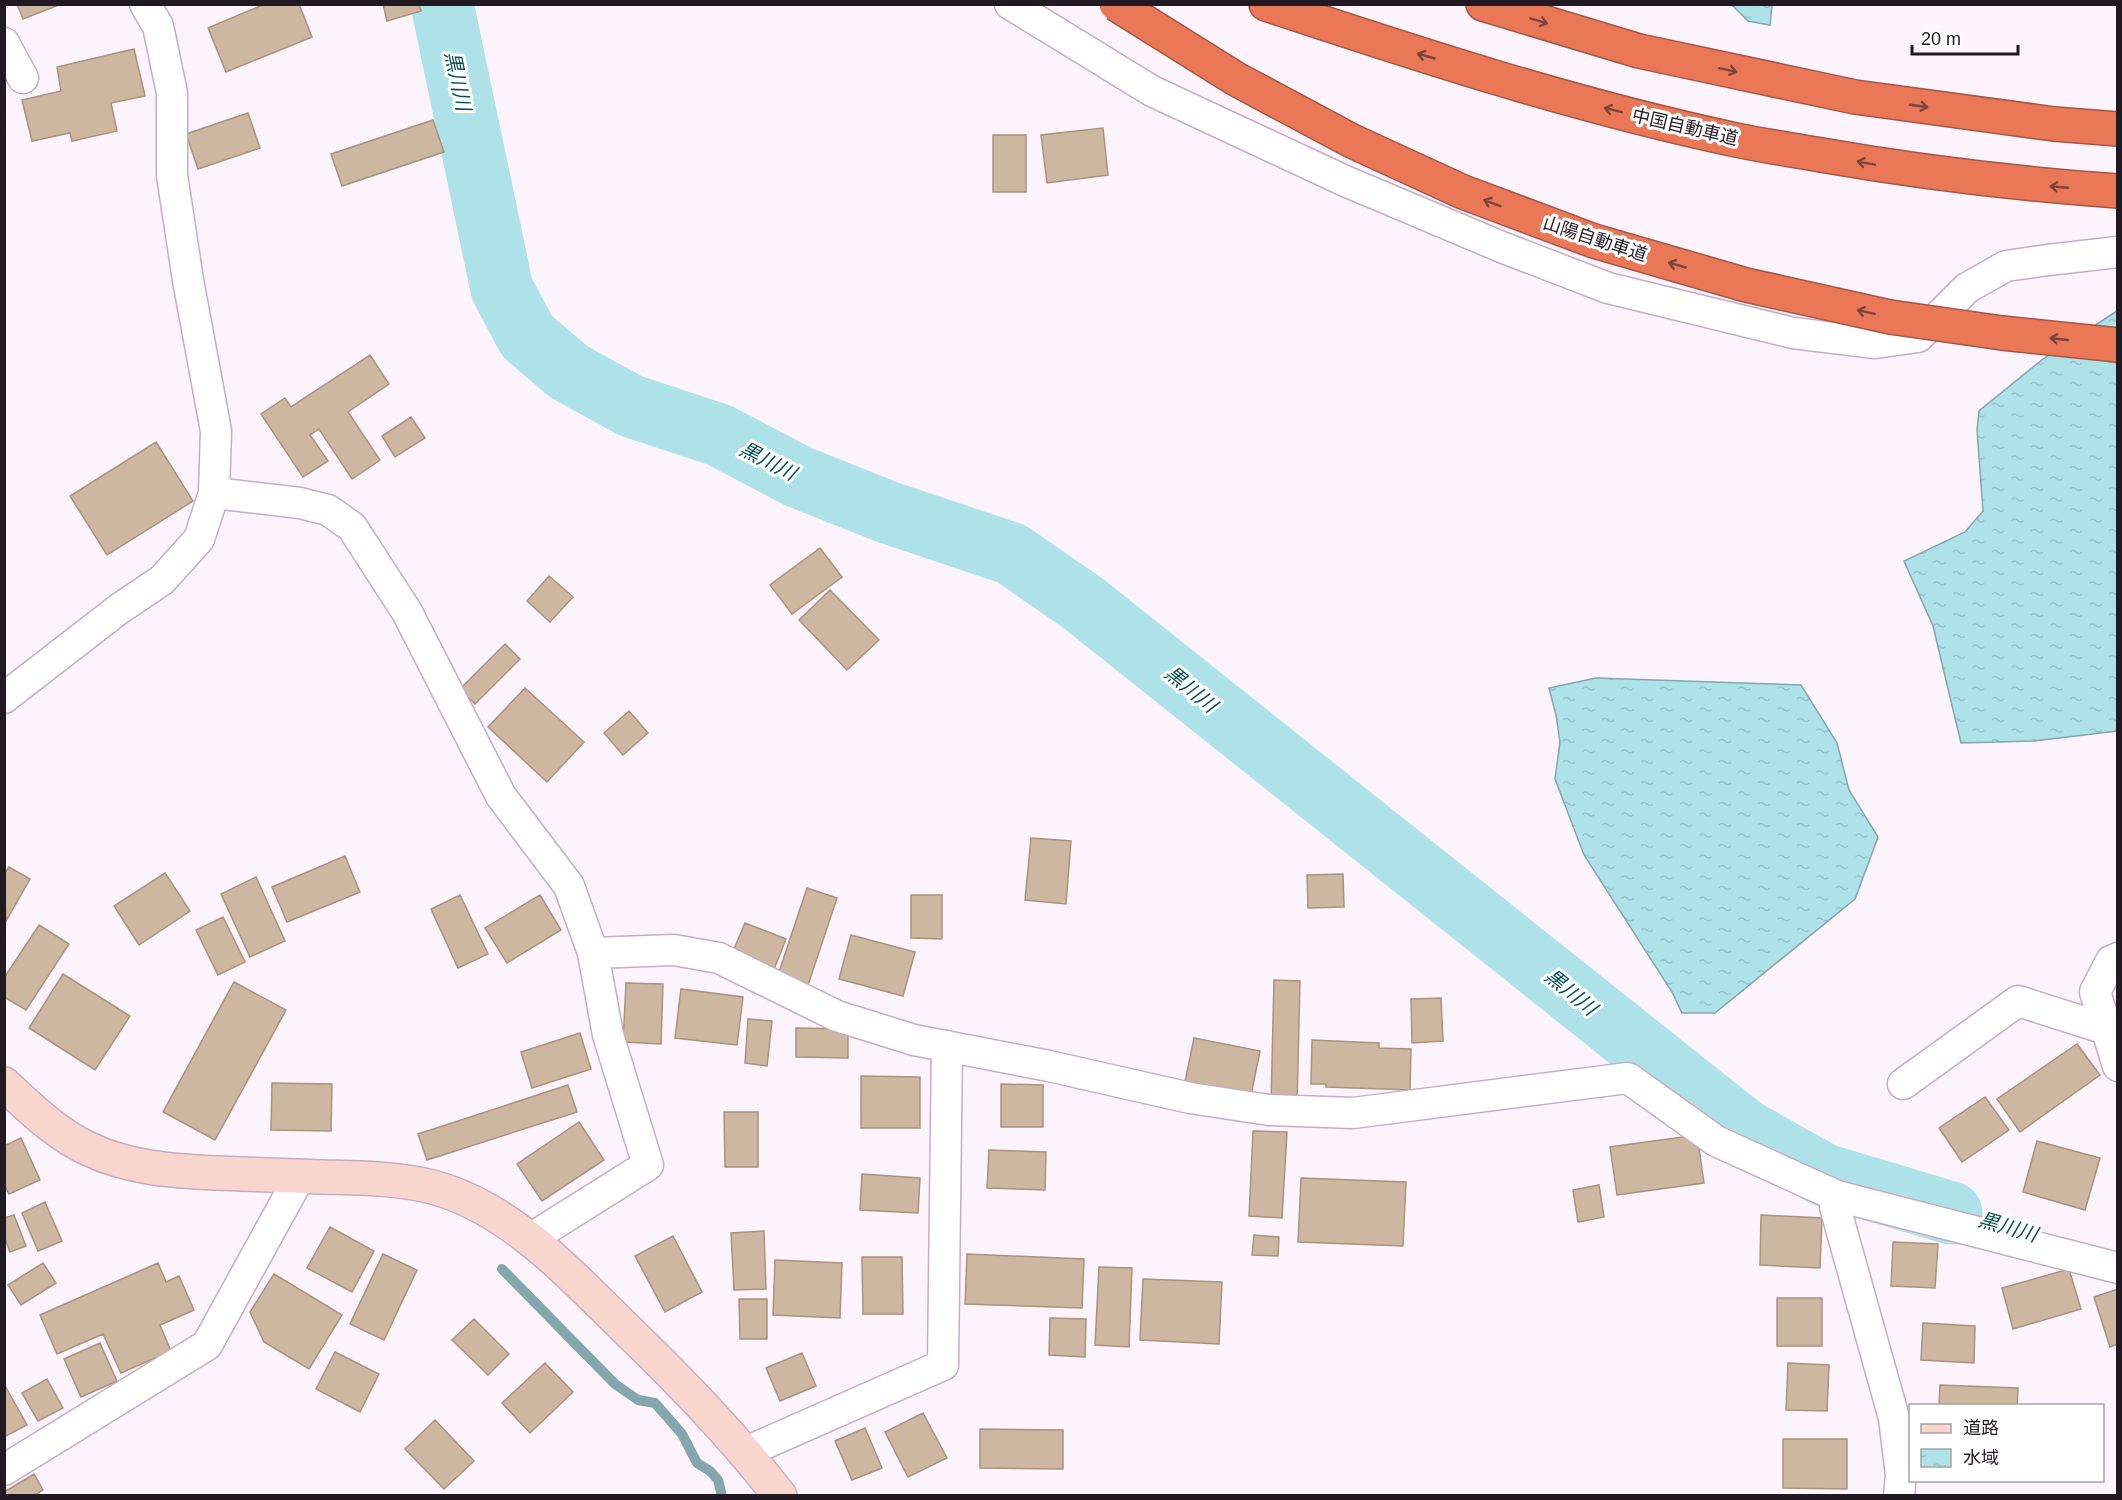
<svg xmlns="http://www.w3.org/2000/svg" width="2122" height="1500" font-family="Arial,'Noto Sans JP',sans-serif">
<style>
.water{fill:url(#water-ripples);stroke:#84a6ad;stroke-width:1.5}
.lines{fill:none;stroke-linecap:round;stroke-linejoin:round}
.stream{stroke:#84a6ad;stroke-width:10}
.river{stroke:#aee2e9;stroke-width:63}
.building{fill:#ceb7a0;stroke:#a9937d;stroke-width:1.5}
.street-casing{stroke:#c5adc4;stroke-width:33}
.secondary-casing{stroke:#c5adc4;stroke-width:36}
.highway-casing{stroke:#a45744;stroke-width:36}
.street{stroke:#fff;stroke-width:30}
.secondary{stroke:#f9d6cd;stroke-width:33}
.highway{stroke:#ea7857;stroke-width:33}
.highway-bridge-casing{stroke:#a45744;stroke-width:36;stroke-linecap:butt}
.highway-bridge{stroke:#ea7857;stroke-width:33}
.oneway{stroke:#7c443a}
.labels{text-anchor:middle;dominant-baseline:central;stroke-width:6;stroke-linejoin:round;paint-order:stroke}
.street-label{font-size:18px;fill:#221a22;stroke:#fff}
.water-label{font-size:20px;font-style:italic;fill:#004e56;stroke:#fff}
</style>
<defs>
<pattern id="water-ripples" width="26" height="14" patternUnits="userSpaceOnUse" patternTransform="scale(1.5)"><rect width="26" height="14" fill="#aee2e9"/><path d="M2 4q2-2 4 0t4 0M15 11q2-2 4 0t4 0" fill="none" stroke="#95c1c8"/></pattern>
</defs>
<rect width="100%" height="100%" fill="#fdf3fd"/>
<path class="water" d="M1732,5H1772L1770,25L1748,21Z
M2117,311V731L2034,741L1961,743L1933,626L1904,561L1965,532L1983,511L1977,430L1979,411L2043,359Z
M1596,678L1801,685L1837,743L1849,790L1878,837L1855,899L1715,1013H1682L1672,992L1584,855L1555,779L1560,742L1556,715L1549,688Z"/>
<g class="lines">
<path class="stream" d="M502,1269L615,1384L638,1400L655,1403L682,1434L697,1463L710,1471L718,1480L722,1496"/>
<path class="river" d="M442,4L502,289L527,336L569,372L631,406L719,435L799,477L887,512L1012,554L1084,604L1744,1130L1824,1175L1951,1213"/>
</g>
<path class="building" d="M17,4H61L23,19Z
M265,4H299L312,37L226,72L208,28Z
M383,4H419L421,11L387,21Z
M134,49L145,96L111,103L117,131L72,141L70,133L32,141L22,100L61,91L57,67Z
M248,113L260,148L198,169L186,134Z
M433,120L444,152L342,186L331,154Z
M1103,128L1108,175L1047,183L1041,135Z
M993,135H1026V192H993Z
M370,355L389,384L348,412L380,460L352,479L319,429L310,435L328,461L303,477L261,414L285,398L291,407Z
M411,417L425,438L395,457L382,436Z
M156,442L193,501L107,555L70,496Z
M820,548L842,577L792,614L770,585Z
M549,576L573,597L550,622L527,601Z
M830,590L879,640L847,670L799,620Z
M505,644L520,659L475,704L460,689Z
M525,688L584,742L547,782L488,727Z
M629,711L648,733L623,755L604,733Z
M1031,838L1071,841L1066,904L1025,900Z
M345,856L360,892L287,922L272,887Z
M9,867L30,879L6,921L4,874Z
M165,873L190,911L139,945L114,906Z
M1343,874L1344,907L1308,908L1307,875Z
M256,877L285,941L250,957L221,894Z
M807,888L837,898L806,991L776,981Z
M460,895L488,954L458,968L431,909Z
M540,895L561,930L507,963L485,928Z
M911,895H942V939L911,938Z
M223,917L245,962L218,975L196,930Z
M745,923L786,939L773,972L731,956Z
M39,925L69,944L26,1010L4,997V978Z
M851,935L915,952L903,996L839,979Z
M63,974L130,1016L95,1070L29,1028Z
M1274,980L1300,981L1297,1104L1271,1103Z
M234,982L286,1010L215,1140L163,1112Z
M626,983L663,984L661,1044L623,1042Z
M681,989L743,997L737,1045L675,1038Z
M1441,998L1443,1041L1412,1043L1411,999Z
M748,1019L772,1021L767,1066L745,1063Z
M796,1028L848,1029V1058L796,1057Z
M580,1033L591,1069L532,1088L521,1052Z
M1194,1038L1260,1051L1251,1095L1185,1082Z
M1312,1040L1379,1043V1048L1411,1049L1410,1090L1326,1087V1084H1311Z
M2077,1044L2100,1075L2020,1132L1997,1099Z
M861,1076L920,1077V1128H861Z
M272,1083L332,1084L331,1131L271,1130Z
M1001,1084L1043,1085V1127H1001Z
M568,1085L577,1112L427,1160L418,1134Z
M1985,1097L2009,1130L1962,1162L1939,1128Z
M724,1112H758V1167H725Z
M579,1122L604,1160L542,1201L517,1164Z
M1253,1131L1287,1132L1282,1218L1249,1216Z
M1697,1135L1704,1183L1617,1195L1610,1147Z
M21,1138L40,1180L9,1194L4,1184V1146Z
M2037,1141L2100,1158L2085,1210L2023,1192Z
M989,1150L1046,1152L1045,1190L987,1188Z
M862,1174L920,1178L918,1213L860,1210Z
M1301,1178L1406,1182L1403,1246L1298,1242Z
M1599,1185L1604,1217L1578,1222L1573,1190Z
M45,1202L62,1241L38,1251L22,1213Z
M14,1215L26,1246L10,1252L4,1236V1218Z
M1761,1215L1822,1218L1820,1268L1760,1265Z
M330,1227L374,1251L352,1292L307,1268Z
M764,1231L766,1289L734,1290L731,1233Z
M1254,1235L1279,1237L1278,1256L1252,1255Z
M673,1236L702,1292L665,1312L635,1256Z
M1893,1242L1938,1244L1935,1288L1891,1286Z
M383,1254L417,1270L384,1340L350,1324Z
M967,1254L1084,1259L1082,1308L965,1304Z
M862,1257H902L903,1314H863Z
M775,1260L842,1263L840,1318L773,1315Z
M43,1263L56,1283L21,1305L8,1285Z
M158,1263L166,1282L179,1276L194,1310L160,1325L171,1351L121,1373L103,1334L57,1354L40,1315Z
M1099,1267L1132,1268L1129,1347L1095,1345Z
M2069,1269L2081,1309L2013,1329L2002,1288Z
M274,1274L342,1315L309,1369L264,1342L250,1312Z
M1143,1279L1222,1282L1219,1344L1140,1340Z
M2118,1289V1344L2110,1347L2094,1297Z
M1777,1298H1822V1346H1777Z
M739,1299H767V1339H740Z
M1050,1318L1086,1319L1085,1357L1049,1355Z
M474,1319L509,1354L488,1375L452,1340Z
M1923,1323L1975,1326L1974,1363L1921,1360Z
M100,1343L117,1381L81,1397L64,1359Z
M335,1352L379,1374L360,1412L316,1389Z
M802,1353L816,1386L780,1401L766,1368Z
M545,1363L573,1392L530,1433L502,1403Z
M1788,1363L1829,1365L1827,1411L1786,1410Z
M47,1379L63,1408L38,1421L22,1393Z
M4,1384L27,1425L4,1437Z
M1940,1385L2018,1388L2017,1406H1939Z
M923,1413L947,1458L908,1477L885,1432Z
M435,1420L474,1461L444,1489L405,1449Z
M865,1428L882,1468L852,1480L835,1441Z
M980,1429L1063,1430V1469L980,1468Z
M1783,1439H1847V1489L1783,1488Z
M34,1474L43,1490L33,1496H4V1492Z"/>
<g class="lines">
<defs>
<path id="street" d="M1010,4L1152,91L1345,181L1504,248L1608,288L1793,333L1875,343L1918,337L1967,288L2006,266L2048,260L2118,252
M4,43L23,78
M214,493L300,503L328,510L352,527L407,612L501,796L569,886L593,953L608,1035L648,1165L530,1239
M4,698L119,609L162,580L199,539L214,493L216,431L188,280L172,175V93L158,26L145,4
M593,953L674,950L719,958L837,1016L914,1040L1049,1066L1190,1098L1269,1110L1353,1113L1628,1078L1716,1141L1837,1196L2118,1268
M2118,958L2111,961L2095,992L2118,1066
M1903,1084L2018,1001L2106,1029
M1837,1196L1835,1207L1894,1418L1901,1475L1899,1496
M746,1452L943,1365L947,1046
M4,1470L207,1345L300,1176"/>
<path id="secondary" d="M4,1084C30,1108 56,1134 89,1149C128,1168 173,1171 216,1173C251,1174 287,1176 322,1177C356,1178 391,1178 424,1185C503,1202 564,1268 619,1322C676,1377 731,1433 780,1496"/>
<path id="highway" d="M1266,4C1420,55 1576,106 1736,140C1764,146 1793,150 1821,155C1919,172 2018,184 2118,191
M1483,4L1639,51L1855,97L2054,124L2118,129"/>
</defs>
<use href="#street" class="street-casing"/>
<use href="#secondary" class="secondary-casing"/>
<use href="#highway" class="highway-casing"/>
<use href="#street" class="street"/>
<use href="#secondary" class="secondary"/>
<use href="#highway" class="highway"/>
<defs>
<path id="highway-bridge" d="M1116,4L1236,79L1352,141L1463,192L1594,241L1746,285L1890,317L2002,333L2118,345"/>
</defs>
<use href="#highway-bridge" class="highway-bridge-casing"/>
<use href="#highway-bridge" class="highway-bridge"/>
</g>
<defs><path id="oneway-shaft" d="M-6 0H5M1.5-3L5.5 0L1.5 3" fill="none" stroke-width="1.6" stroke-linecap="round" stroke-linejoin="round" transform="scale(1.5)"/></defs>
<g class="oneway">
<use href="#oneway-shaft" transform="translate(1539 21) rotate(17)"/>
<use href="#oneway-shaft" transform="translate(1426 56) rotate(-164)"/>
<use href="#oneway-shaft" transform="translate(1728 70) rotate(12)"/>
<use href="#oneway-shaft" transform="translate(1919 106) rotate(8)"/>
<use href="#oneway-shaft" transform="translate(1613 110) rotate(-166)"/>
<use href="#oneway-shaft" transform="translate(1866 163) rotate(-170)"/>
<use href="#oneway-shaft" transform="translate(2059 187) rotate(-175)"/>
<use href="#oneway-shaft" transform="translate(1492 203) rotate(-159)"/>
<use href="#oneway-shaft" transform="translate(1677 265) rotate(-164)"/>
<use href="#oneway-shaft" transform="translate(1866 312) rotate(-168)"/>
<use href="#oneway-shaft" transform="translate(2059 339) rotate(-174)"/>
</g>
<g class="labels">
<g class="street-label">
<text transform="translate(1685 127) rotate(13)">中国自動車道</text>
<text transform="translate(1595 239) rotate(18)">山陽自動車道</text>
</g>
<g class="water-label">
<text transform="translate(458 81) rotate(78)">黒川川</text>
<text transform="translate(768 461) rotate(27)">黒川川</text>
<text transform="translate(1191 689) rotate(39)">黒川川</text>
<text transform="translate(1571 992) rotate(39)">黒川川</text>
<text transform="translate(2008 1227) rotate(16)">黒川川</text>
</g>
</g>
<rect width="2122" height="1500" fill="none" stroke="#221a22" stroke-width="12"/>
<rect x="1909" y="1404" width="195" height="78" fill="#ffffff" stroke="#a7a3a7" stroke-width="1.5"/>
<rect x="1921" y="1424" width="30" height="9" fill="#f9d6cd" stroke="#a7a3a7" stroke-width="1.5"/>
<text x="1963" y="1434" font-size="18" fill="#221a22">道路</text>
<rect x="1921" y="1449" width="30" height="18" fill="url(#water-ripples)" stroke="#a7a3a7" stroke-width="1.5"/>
<text x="1963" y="1464" font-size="18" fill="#221a22">水域</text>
<path d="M1912 45v9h106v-9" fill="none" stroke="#221a22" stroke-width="3"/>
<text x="1921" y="45" font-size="18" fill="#221a22" stroke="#ffffff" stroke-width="4.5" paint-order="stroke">20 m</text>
</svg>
